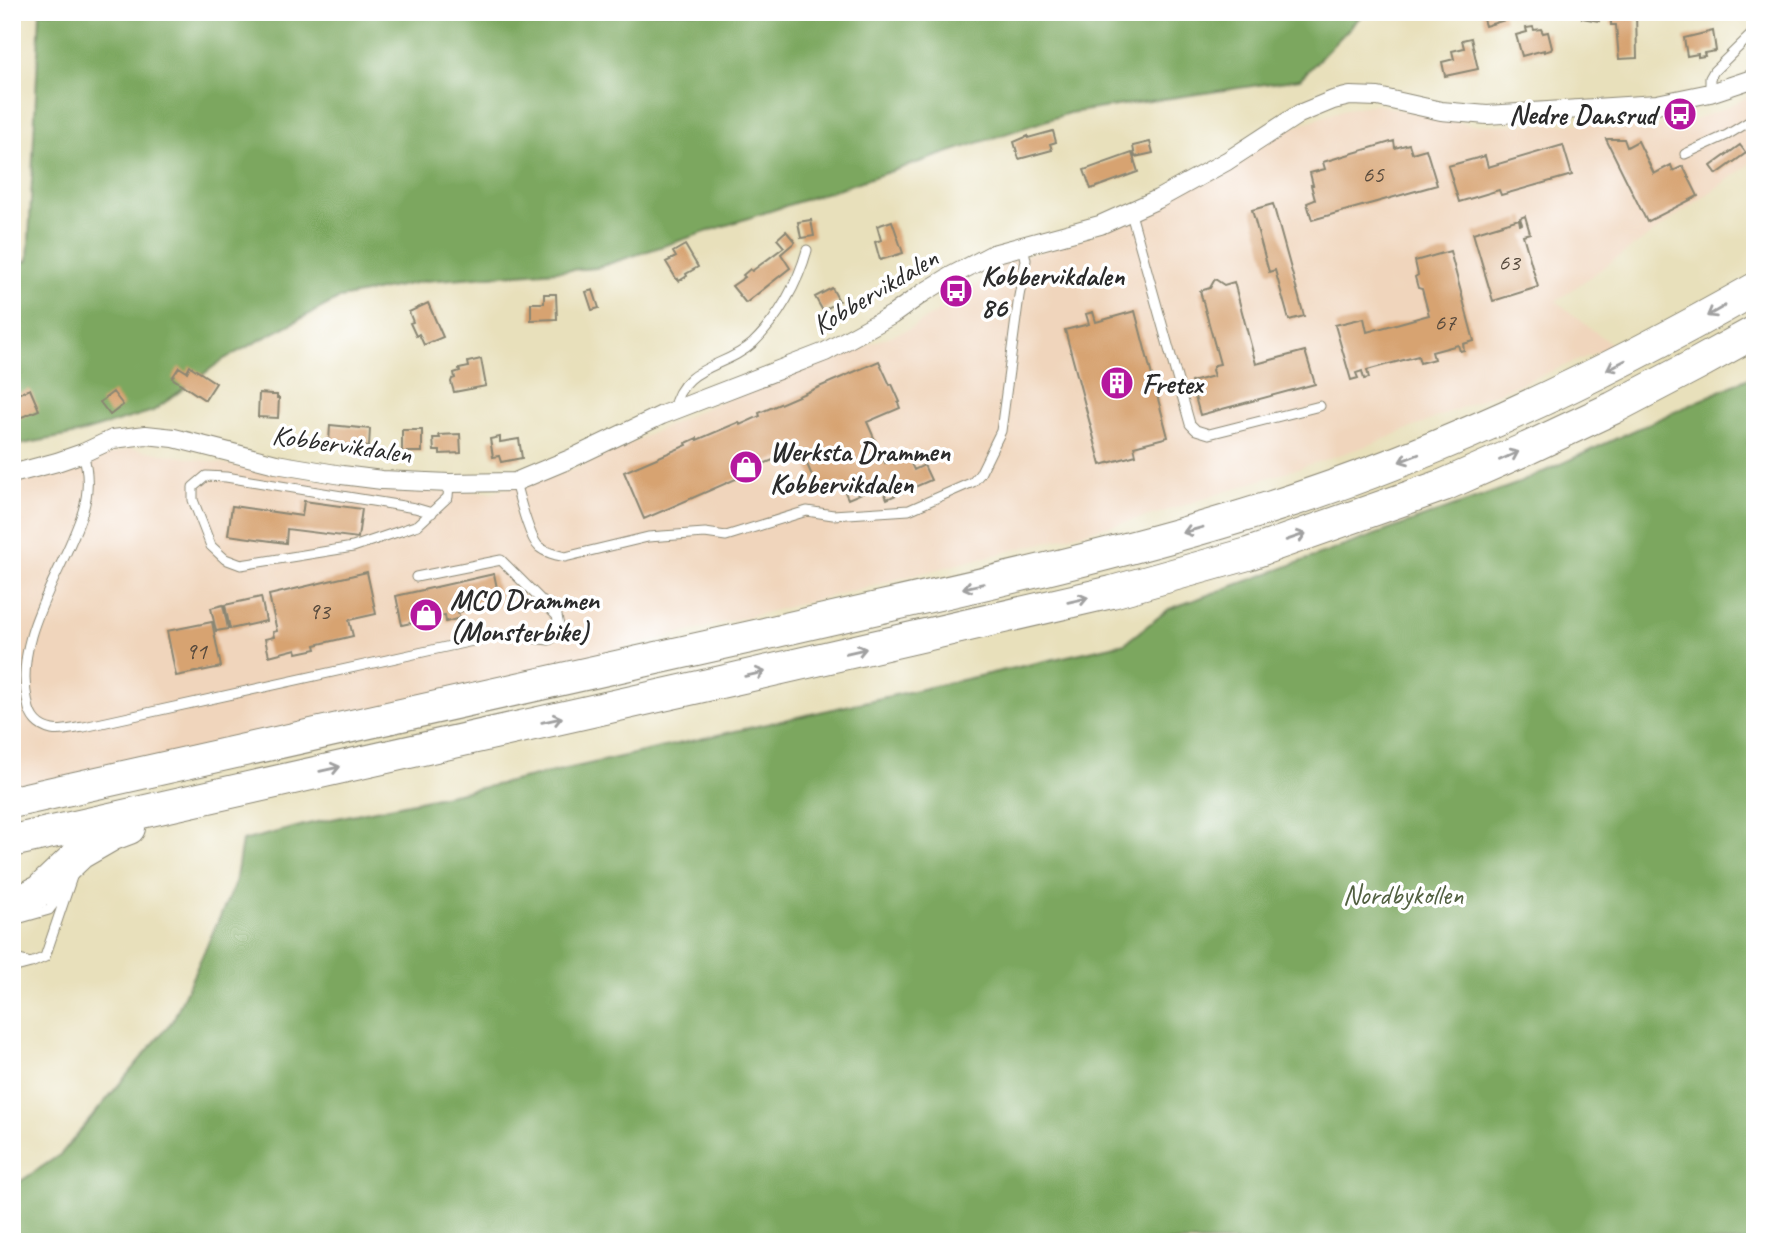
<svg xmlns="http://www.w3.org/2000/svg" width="1767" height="1254" font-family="Caveat,sans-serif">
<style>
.built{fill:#f0d5bc}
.forest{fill:#7ca75f;stroke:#546945;stroke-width:2}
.building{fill:#d7a371}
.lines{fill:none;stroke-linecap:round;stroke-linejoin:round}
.lane-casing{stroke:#8a8673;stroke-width:11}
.street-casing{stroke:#8a8673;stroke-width:20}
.highway-casing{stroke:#8a8673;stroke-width:34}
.lane{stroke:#fff;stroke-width:9}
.street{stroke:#fff;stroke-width:18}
.highway{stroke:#fff;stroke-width:32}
.oneway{stroke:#a0a0a0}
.labels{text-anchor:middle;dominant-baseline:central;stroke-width:7;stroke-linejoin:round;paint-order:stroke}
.number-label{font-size:24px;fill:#56493c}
.poi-label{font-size:28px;font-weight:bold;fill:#2b2b2b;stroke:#fff;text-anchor:start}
.street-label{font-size:28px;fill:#2b2b2b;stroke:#fff}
.park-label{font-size:28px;fill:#526041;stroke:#fff}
</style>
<rect width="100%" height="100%" fill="#fff"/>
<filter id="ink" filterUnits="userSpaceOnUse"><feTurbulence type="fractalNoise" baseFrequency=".0143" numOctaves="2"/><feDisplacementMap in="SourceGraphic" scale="14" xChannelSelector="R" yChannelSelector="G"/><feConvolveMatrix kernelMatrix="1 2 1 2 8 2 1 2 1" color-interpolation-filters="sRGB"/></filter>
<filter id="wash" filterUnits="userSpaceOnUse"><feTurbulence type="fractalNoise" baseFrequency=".00686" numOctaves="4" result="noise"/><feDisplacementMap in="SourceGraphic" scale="28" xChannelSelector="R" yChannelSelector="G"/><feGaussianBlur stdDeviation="1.57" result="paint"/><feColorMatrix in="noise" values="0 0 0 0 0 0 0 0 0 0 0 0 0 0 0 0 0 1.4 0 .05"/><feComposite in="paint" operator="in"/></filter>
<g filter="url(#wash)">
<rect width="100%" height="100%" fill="#e8e0bb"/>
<path class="built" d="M1755,93V158L1746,167L1556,301L1613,346L1372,444L1157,514L12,802V483L130,448L388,491L492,492L573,470L725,399L909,329L961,298L1006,262L1090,236L1290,128L1343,110L1375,104L1472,125L1610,123L1672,129L1727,107Z"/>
<path class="forest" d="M40,12H1365L1300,79L1069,113L596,268L425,281L340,298L224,359L153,411L77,434L12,446V263L28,261Z
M1755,375V438L1748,442L1755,463V1242H12V1187L61,1154L173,1020L235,884L242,841L308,824L500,784L1125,643L1169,609L1519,483Z"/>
<g id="blocks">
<path class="building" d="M1481,12H1503L1505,20L1485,26Z
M1584,12H1601L1599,21L1582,18Z
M1615,12H1636L1637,58L1619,59L1616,25H1611V14H1615Z
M1533,27L1534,30L1541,29L1543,33L1548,32L1552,48L1551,50L1544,52V50L1522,56L1516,35L1527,32L1526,28Z
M1713,31L1716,51L1704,53L1705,56L1698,57V54L1687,56L1684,38Z
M1471,38L1478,69L1445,76L1442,62L1454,59L1452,51L1464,48L1462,40Z
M1053,131L1056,142L1050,144L1052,150L1019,159L1014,142L1028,136V138Z
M1606,139H1624L1627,147L1638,141L1654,174L1671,165L1673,171L1683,166L1698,196L1647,222Z
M1394,141L1395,148L1409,144L1412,153L1426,149L1437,185L1312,220L1307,203L1315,200L1311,185H1313L1310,173L1325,169L1323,162Z
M1150,142L1153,153L1135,157L1133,146Z
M1563,145L1572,175L1501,195L1499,190L1459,202L1448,166L1485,156L1488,167Z
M1740,145L1746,153L1717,174L1711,166Z
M1132,153L1138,172L1091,189L1084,170Z
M1273,204L1304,316L1289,320L1275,270L1269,272L1252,210Z
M1525,216L1530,233L1523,235L1538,287L1493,301L1473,233L1519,219L1520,225L1522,224L1520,218Z
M811,220L814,236L801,238L798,222Z
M892,221L903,253L880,260L875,242L881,240L877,226Z
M786,231L795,242L781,254L790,268L746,303L745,302L732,286L745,277L743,275L750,269L752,271L784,247L777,239Z
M685,245L698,267L686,274L687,276L679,281L678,279L677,280L666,262L676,257L673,252Z
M1450,251L1474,341L1463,344L1464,350L1460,351L1458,345L1432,352L1434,359L1420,363L1418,356L1367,370L1369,378L1364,379L1362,371L1356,373L1358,378L1351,380L1335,325L1364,318L1367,332L1429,315L1422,289L1418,288L1415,277L1418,275L1415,261Z
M1215,279L1224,285L1234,282L1256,364L1305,351L1315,384L1200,415L1191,382L1214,376L1212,370L1215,365L1220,364L1200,291L1210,288Z
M832,288L839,301L823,311L815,297Z
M593,290L599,308L592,310L586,292Z
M544,294H556L557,319L531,320V303H544Z
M428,303L443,337L424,345L419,334L416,336L410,323L413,322L409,312Z
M1135,311L1168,437L1134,446L1136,455L1101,465L1065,330L1089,324L1086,314L1093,312L1096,322Z
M481,359L486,386L454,392L451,382L452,379L455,378L454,373L460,371L459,369L469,367L468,362Z
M879,361L890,385L892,384L900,402L898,403L900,408L867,422L885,463L906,453L914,470L924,465L931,480L887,499L881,485L848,499L841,483L819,492L801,450L779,460L778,458L758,466L759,469L644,519L624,472L687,445L686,443L697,438V440L739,422L740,425L760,416L759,413Z
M190,366L216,383L205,400L172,378L179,367L187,372Z
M30,389L39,410L12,421V396Z
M113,392L123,405L110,415L100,402Z
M259,393L271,394V395H277V398H279L278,418L258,417Z
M330,425L370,429L369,447L329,443Z
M402,430H422V452H402Z
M460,434L461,453L440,454V451H434L433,438H440L439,435Z
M500,437V442L519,439L522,458L501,462L499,456L493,457L490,439Z
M304,501L362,509L358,538L287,529L286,543L228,535L232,506L302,516Z
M367,572L376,614L349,620L353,636L315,645L316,649L297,653L296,649L269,656L265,639L274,637L273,632L277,631L269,595Z
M494,574L500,602L458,612L460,618L446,622L445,615L402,625L396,596Z
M261,597L266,621L230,629L225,605Z
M223,605L228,629L216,631L211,608Z
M212,622L221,667L176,676L167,631Z"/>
</g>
</g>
<g filter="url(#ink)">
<use href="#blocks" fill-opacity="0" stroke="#8a8673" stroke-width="2"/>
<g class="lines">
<defs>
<path id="lane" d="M1710,93V78L1714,71L1755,31
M1685,154L1727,135L1755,118
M1130,210L1190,424L1196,430L1209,434L1320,406
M673,411C682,364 724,369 753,343C778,319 798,283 807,250
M83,453C89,473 89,491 83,511C63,575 12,634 28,704C30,717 38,727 52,730C62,732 74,728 84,727L500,635L549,640L556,636L560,631L557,616L501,560L416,577
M515,482C519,496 529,538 539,547C546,553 556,555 565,557L648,537L705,533L726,536L807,511L833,515L909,510L973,482L980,474L1001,431L1019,296L1026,260L1023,246
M432,513L415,508L226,477L206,476L193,487V500L211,546L225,559L241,565L353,547L418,525L448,497L449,483
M14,920L49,910L65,889
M12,958L31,963L12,968
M31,963L45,957L72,877"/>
<path id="street" d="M12,474L57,462L83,453L113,439L146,435L174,438L276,464L342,475L382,480L449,483L515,482L570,459L662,415L825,352L892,315L923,293L951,276L993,254L1100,225L1158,199L1227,161L1299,114L1333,100L1350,96L1378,97L1441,111L1487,115L1657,104L1710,93L1755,78"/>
<path id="highway" d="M12,802C263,746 514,691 764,634C922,597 1081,565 1236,518C1418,464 1590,383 1755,289
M12,841L721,682L1112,592L1248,554L1444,485L1528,448L1613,408L1695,365L1755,332
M12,906L40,891L80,853L113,834L129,828"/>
</defs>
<use href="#lane" class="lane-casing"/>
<use href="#street" class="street-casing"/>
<use href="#highway" class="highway-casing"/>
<use href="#lane" class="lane"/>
<use href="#street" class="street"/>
<use href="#highway" class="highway"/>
</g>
<defs><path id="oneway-shaft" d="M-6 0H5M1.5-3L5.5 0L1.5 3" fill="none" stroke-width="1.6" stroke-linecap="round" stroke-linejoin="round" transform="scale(1.75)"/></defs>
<g class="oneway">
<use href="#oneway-shaft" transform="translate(1716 311) rotate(150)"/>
<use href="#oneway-shaft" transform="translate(1616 365) rotate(153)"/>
<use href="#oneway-shaft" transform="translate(1509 456) rotate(-24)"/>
<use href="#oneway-shaft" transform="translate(1409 458) rotate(159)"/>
<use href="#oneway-shaft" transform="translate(1193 530) rotate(164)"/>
<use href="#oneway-shaft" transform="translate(1296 537) rotate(-19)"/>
<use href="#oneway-shaft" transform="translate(973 586) rotate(167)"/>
<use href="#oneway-shaft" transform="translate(1078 600) rotate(-13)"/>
<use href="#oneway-shaft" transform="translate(856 651) rotate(-13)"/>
<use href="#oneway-shaft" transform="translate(755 674) rotate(-13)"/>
<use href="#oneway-shaft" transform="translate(552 720) rotate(-13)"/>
<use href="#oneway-shaft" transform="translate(330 769) rotate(-13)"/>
</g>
</g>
<defs>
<symbol id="bus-disc" viewBox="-11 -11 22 22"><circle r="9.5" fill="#b5179e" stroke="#fff"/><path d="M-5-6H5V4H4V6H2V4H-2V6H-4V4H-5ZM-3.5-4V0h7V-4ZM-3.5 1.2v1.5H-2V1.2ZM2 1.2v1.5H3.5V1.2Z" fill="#fff"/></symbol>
<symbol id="building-disc" viewBox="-11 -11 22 22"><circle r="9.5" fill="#b5179e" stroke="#fff"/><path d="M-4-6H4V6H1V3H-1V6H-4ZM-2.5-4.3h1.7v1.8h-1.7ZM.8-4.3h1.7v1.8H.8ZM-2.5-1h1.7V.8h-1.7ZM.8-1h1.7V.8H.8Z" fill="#fff"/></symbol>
<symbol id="shop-disc" viewBox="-11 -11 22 22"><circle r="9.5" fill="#b5179e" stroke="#fff"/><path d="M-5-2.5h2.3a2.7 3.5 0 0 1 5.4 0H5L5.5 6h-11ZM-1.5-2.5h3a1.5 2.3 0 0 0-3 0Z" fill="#fff"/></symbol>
</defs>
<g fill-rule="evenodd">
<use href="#bus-disc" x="1661" y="95" width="38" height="38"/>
<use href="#bus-disc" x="937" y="272" width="38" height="38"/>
<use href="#building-disc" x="1098" y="364" width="38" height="38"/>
<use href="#shop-disc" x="727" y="448" width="38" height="38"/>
<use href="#shop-disc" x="407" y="596" width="38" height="38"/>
</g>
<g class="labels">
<g class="number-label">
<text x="1373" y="174">65</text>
<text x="1509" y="262">63</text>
<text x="1445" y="322">67</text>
<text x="319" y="611">93</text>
<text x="196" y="651">91</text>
</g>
<g class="poi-label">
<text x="1656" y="114" text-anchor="end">Nedre Dansrud</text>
<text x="981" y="275">Kobbervikdalen<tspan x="981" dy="32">86</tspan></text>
<text x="1142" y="383">Fretex</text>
<text x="770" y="451">Werksta Drammen<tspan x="770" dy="32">Kobbervikdalen</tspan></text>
<text x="450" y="599">MCO Drammen<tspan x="450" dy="32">(Monsterbike)</tspan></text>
</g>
<g class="street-label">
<text transform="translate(875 291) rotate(-31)">Kobbervikdalen</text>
<text transform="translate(342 444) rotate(8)">Kobbervikdalen</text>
</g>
<g class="park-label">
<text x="1403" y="894">Nordbykollen</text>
</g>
</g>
<rect width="1767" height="1254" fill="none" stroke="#fff" stroke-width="42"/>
</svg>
